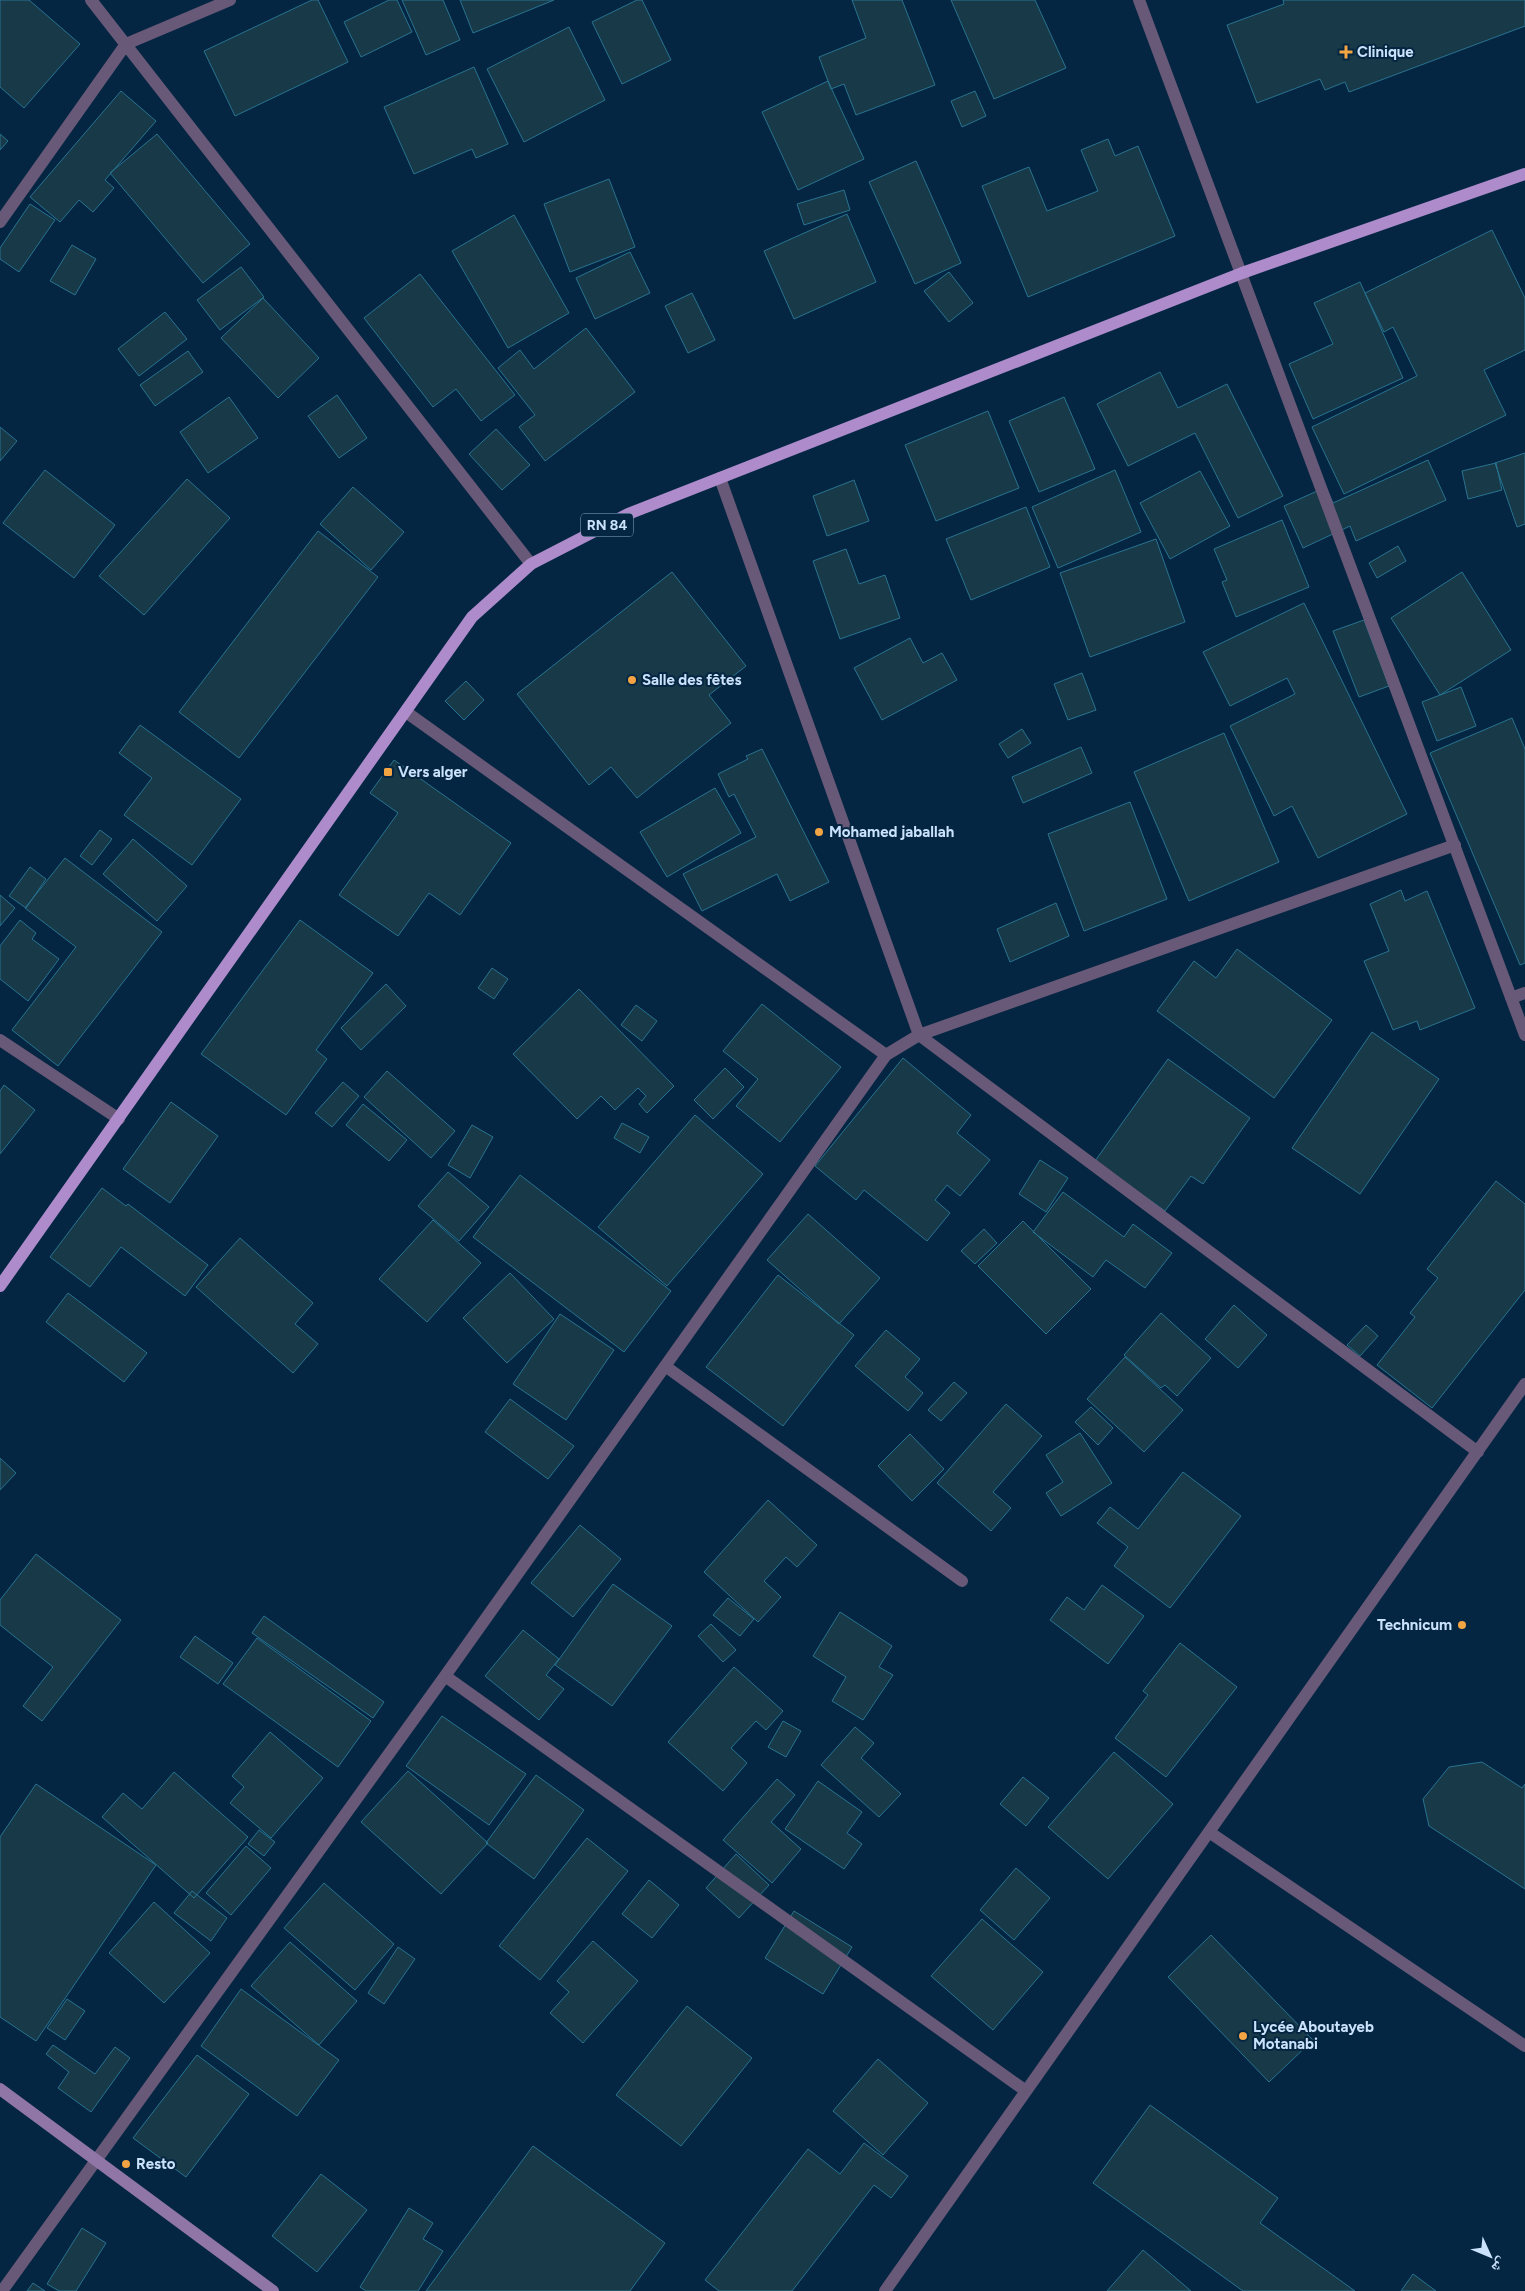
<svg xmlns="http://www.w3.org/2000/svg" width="1525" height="2291" font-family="Figtree,'Noto Naskh Arabic',sans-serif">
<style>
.building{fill:#183a48;stroke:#287391}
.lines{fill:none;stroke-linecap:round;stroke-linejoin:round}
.minor{stroke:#695978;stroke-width:12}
.secondary{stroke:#9076a7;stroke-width:12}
.primary{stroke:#ae8ccc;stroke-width:12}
.poi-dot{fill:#f3a443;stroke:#052642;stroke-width:2}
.labels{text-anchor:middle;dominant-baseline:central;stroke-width:4;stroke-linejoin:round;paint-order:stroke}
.shield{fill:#052642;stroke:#8faac4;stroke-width:1}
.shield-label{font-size:14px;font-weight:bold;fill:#cae2fb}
.poi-label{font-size:15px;font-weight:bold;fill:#cae2fb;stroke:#052642;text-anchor:start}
</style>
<rect width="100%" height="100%" fill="#052642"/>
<path class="building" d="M0,0H29L80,44L24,108L0,87Z
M312,0H318L348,62L235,116L204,51Z
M389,0H397L412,32L361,57L344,22Z
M402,0H443L460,40L426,55Z
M460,0H554L473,33Z
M637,0H642L671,60L622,84L592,22Z
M852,0H902L935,85L856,115L844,84L831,89L819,57L866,38Z
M951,0H1035L1066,68L994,99Z
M1283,0H1525V26L1349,92L1345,82L1325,90L1320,79L1257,103L1227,25L1284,4Z
M569,27L605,100L524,142L487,69Z
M474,67L508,144L476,158L472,149L414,174L384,107Z
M828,81L864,159L798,190L762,112Z
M121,91L156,121L105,180L114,188L93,212L79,200L60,222L30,197Z
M975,91L986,116L962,127L951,101Z
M0,134L8,141L0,150Z
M157,134L250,244L203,283L110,173Z
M1108,139L1115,156L1138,146L1175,236L1028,297L982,186L1029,167L1047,211L1098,191L1081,150Z
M916,161L961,263L915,284L869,182Z
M609,179L635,247L570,272L544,204Z
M844,190L850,210L804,225L797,204Z
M30,204L55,220L19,272L0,259V248Z
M847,214L876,282L794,319L764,251Z
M514,215L569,313L508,348L452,251Z
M1492,230L1525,298V350L1484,370L1506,415L1344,494L1312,427L1417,376L1393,327L1384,332L1365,293Z
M72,245L96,259L75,295L50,281Z
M630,252L650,293L595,319L576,278Z
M241,267L264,297L220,330L197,300Z
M949,272L973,303L949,322L924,291Z
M420,274L515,395L481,421L456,389L433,407L364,318Z
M1360,282L1403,378L1313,419L1289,364L1333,344L1314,303Z
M692,293L715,340L688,353L665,306Z
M263,298L319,358L278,398L221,338Z
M165,312L187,339L139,376L118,349Z
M586,328L635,392L545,461L519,427L535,415L498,368L520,350L534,369Z
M188,351L203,372L155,406L140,385Z
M1160,372L1178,408L1227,384L1283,496L1238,518L1195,433L1128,466L1097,404Z
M337,395L367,438L339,458L308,416Z
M229,397L258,438L208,473L180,432Z
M1064,397L1095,469L1039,492L1009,421Z
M988,411L1019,488L936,521L905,445Z
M0,427L17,441L0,461Z
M496,429L530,465L502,490L469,454Z
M1525,453V524L1517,527L1495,463Z
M1428,460L1446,500L1356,541L1350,526L1303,548L1284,506L1326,487L1333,503Z
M1496,463L1502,490L1468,499L1462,471Z
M45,470L115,525L74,578L3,523Z
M1115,470L1141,532L1058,568L1032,507Z
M1200,471L1230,526L1170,559L1140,503Z
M187,479L230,518L144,615L99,576Z
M854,480L869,521L827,536L813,496Z
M353,487L404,532L371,570L320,524Z
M1026,507L1050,567L971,600L946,539Z
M1282,520L1309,587L1236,617L1222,582L1227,580L1214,549Z
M318,531L378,577L239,758L179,712Z
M1156,539L1185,622L1090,657L1060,573Z
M1398,546L1406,561L1377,578L1369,563Z
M846,549L859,584L885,575L900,618L840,639L813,561Z
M672,572L746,666L709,695L731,723L637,798L611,767L589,785L517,694Z
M1462,572L1511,650L1440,695L1391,618Z
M1304,603L1407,814L1318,858L1292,806L1274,816L1230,726L1295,694L1287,678L1230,706L1203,652Z
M1364,620L1389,686L1359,697L1333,631Z
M910,638L923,663L942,653L957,680L882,720L854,668Z
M1082,673L1096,710L1068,720L1054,684Z
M466,681L484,700L464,720L445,701Z
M1461,687L1476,726L1437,741L1422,702Z
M1512,718L1525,749V963L1520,965L1430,753Z
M140,725L241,799L192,865L124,815L152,778L119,753Z
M1022,729L1031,743L1008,758L999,744Z
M1224,733L1279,862L1189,901L1134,772Z
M1081,747L1092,773L1023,803L1012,777Z
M762,749L829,882L790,901L777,874L702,911L683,874L756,837L734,794L729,797L718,774L748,759L746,756Z
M394,760L511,843L460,915L429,893L398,936L339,895L398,813L370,793Z
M715,788L741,833L667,877L640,832Z
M1130,802L1167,899L1084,931L1048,834Z
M100,830L112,839L92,865L80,856Z
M133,839L187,886L157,921L103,874Z
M65,858L162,932L58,1066L12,1030L76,947L25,908Z
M30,867L46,879L26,908L9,896Z
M1401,890L1405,901L1427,891L1475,1008L1420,1030L1417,1021L1393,1030L1364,961L1389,951L1370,904Z
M0,895L15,908L0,926Z
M1056,903L1069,936L1010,962L997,929Z
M20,920L36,933L32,939L59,959L28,1001L0,979V946Z
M300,920L373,973L316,1050L327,1059L286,1115L201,1054Z
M1237,949L1332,1020L1274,1098L1157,1011L1194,961L1216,978Z
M492,968L508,979L494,999L478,988Z
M386,984L406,1006L361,1050L341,1028Z
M579,989L674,1086L647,1113L639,1104L646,1096L638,1088L615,1110L601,1096L577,1119L513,1054Z
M762,1004L841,1067L780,1142L736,1106L758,1079L723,1051Z
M636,1005L657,1021L642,1041L621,1025Z
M1372,1032L1439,1079L1360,1194L1292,1148Z
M903,1058L971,1115L957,1133L990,1160L960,1196L947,1185L935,1200L950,1213L927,1241L864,1190L856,1200L815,1166Z
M1168,1059L1250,1118L1203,1184L1191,1176L1165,1211L1095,1161Z
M725,1068L744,1087L713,1119L694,1100Z
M387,1071L455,1131L431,1158L364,1097Z
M343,1082L359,1096L332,1127L315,1113Z
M4,1085L35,1110L0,1154V1091Z
M171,1102L218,1136L170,1203L123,1169Z
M363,1104L407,1140L389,1161L346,1125Z
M695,1115L763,1174L667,1286L598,1227Z
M622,1123L649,1137L640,1153L614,1138Z
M472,1125L493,1137L470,1178L448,1165Z
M1040,1160L1068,1178L1046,1212L1019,1194Z
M448,1172L489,1207L459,1241L418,1206Z
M520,1175L671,1291L624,1352L473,1237Z
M1496,1181L1525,1204V1290L1432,1408L1377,1365L1415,1317L1410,1313L1438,1278L1427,1269Z
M102,1188L126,1206L128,1204L208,1265L185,1296L121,1247L90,1287L50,1257Z
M1063,1192L1124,1237L1133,1224L1172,1253L1145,1288L1106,1260L1093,1277L1033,1232Z
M808,1214L880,1278L839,1324L767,1260Z
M433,1220L481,1263L427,1322L379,1279Z
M1023,1221L1091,1289L1046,1334L978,1266Z
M984,1229L997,1243L975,1264L961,1251Z
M240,1238L313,1303L295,1324L318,1344L293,1373L196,1287Z
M510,1273L554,1319L507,1363L463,1318Z
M778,1275L854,1335L783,1426L706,1367Z
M68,1293L147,1353L124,1382L46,1322Z
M1234,1305L1267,1335L1238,1368L1205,1339Z
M1161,1313L1211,1358L1177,1396L1165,1385L1161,1388L1124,1355Z
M560,1314L614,1350L566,1420L513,1384Z
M1366,1325L1378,1336L1360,1356L1347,1345Z
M886,1330L920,1359L905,1377L923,1393L908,1411L855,1366Z
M1125,1357L1183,1410L1144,1452L1087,1399Z
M954,1382L967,1393L941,1421L928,1410Z
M510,1399L574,1446L548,1479L485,1432Z
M1006,1404L1042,1436L993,1492L1011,1508L991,1531L937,1483Z
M1091,1407L1113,1428L1098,1445L1075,1422Z
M1080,1433L1112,1483L1061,1516L1046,1493L1063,1482L1046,1455Z
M910,1434L944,1469L912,1501L878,1466Z
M0,1458L16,1473L0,1490Z
M1183,1472L1241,1516L1170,1608L1114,1566L1128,1547L1097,1523L1110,1507L1138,1529Z
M768,1500L817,1545L797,1567L786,1557L764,1581L781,1597L758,1622L704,1572Z
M580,1525L621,1559L573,1617L531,1583Z
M36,1554L121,1620L42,1721L23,1706L53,1667L0,1625V1600Z
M613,1584L672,1626L612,1706L555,1665Z
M1102,1585L1144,1616L1108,1664L1050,1620L1067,1597L1084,1610Z
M728,1598L754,1619L740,1636L713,1615Z
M840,1612L892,1646L879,1667L893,1675L863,1720L832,1701L846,1677L813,1656Z
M264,1616L384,1702L373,1718L252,1633Z
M711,1624L736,1650L723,1662L698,1636Z
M523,1630L559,1659L546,1675L564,1689L539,1720L485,1676Z
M195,1636L233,1663L218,1684L180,1657Z
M257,1638L371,1721L338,1767L223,1684Z
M1180,1643L1237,1687L1166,1777L1115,1738L1148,1695L1143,1691Z
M734,1667L783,1711L766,1730L756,1721L731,1748L747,1763L723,1791L668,1742Z
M442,1716L526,1774L489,1825L406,1766Z
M783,1721L801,1731L786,1757L768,1747Z
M855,1727L874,1743L861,1758L901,1794L879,1817L821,1765Z
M270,1732L323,1778L271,1838L230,1803L244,1787L232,1776Z
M1114,1752L1173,1804L1108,1879L1048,1827Z
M1482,1762L1522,1788L1525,1784V1889L1429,1826L1423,1799L1449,1767Z
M408,1771L488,1843L441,1894L361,1822Z
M174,1772L248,1837L194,1898L102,1817L123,1793L142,1809Z
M536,1775L584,1810L534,1879L486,1843Z
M1023,1777L1049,1798L1026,1826L1000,1804Z
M777,1779L795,1795L771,1822L801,1849L772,1883L723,1840Z
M818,1781L862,1812L847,1833L862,1844L844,1869L785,1829Z
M36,1784L156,1865L36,2041L0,2017V1837Z
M259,1830L275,1842L264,1856L248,1844Z
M587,1838L628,1871L540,1980L499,1946Z
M246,1846L271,1868L231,1915L206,1893Z
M736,1854L769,1885L739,1918L706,1888Z
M1016,1868L1050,1898L1014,1940L980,1910Z
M649,1880L679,1905L652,1938L622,1914Z
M324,1883L394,1944L355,1990L284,1928Z
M192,1891L227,1918L211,1941L174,1913Z
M154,1902L210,1953L164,2003L109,1953Z
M794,1911L852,1947L823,1994L765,1958Z
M982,1919L1043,1972L993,2030L931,1976Z
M1211,1935L1313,2040L1269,2082L1168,1977Z
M593,1941L638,1981L583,2043L550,2013L569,1992L557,1981Z
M290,1942L357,2001L319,2045L251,1986Z
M398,1947L415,1959L384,2004L368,1993Z
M241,1989L339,2060L297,2116L201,2046Z
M67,1999L85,2011L65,2040L47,2028Z
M687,2006L752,2058L681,2146L616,2095Z
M53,2045L95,2074L115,2047L130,2058L91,2112L58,2088L69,2072L46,2054Z
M197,2055L249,2094L186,2177L133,2138Z
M878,2059L928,2103L883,2155L833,2111Z
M1150,2105L1278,2198L1260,2223L1355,2291H1243L1093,2183Z
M864,2143L908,2176L891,2198L874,2185L792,2291H719L705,2280L808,2149L840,2174Z
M533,2146L665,2243L630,2291H426Z
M321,2174L367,2210L317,2272L272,2236Z
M409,2208L433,2223L423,2239L443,2251L418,2291H366L360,2287Z
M82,2228L106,2243L76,2291H59L47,2284Z
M1143,2250L1191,2291H1107Z
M1413,2274L1436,2291H1401Z
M33,2283L45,2291H27Z"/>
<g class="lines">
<path class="minor" d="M91,0L531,564
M1139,0L1525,1035
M0,222L126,44L230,0
M720,478L919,1035L1478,1452
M406,712L886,1055
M1511,998L1525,993
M0,1040L119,1119
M665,1366L962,1581
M445,1676L1026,2091
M1209,1832L1525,2046
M2,2291L445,1676L886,1055L919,1035L1455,845
M885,2291L1525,1384"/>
<path class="secondary" d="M0,2089L273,2291"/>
<path class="primary" d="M0,1286L472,617L531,564L628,514L1242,273L1525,174"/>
</g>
<g class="poi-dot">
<path d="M1343.5 44.5h5v5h5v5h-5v5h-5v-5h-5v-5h5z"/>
<circle cx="632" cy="680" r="5"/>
<rect x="383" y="767" width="10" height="10" rx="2.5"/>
<circle cx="819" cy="832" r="5"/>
<circle cx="1462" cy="1625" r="5"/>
<circle cx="1243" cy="2036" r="5"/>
<circle cx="126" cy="2164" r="5"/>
</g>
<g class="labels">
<rect class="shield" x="581" y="513.5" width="52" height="23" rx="4"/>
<g class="shield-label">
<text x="607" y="525">RN 84</text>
</g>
<g class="poi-label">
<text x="1357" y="52">Clinique</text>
<text x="642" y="680">Salle des fêtes</text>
<text x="398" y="772">Vers alger</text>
<text x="829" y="832">Mohamed jaballah</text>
<text x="1452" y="1625" text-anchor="end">Technicum</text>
<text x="1253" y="2027">Lycée Aboutayeb<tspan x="1253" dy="17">Motanabi</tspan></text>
<text x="136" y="2164">Resto</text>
</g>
</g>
<g transform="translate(1490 2256) rotate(134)" stroke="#052642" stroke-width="4" paint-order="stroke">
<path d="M0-4L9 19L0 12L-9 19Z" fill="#cae2fb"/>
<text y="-8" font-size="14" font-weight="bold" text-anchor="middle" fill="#cae2fb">ش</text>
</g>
</svg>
